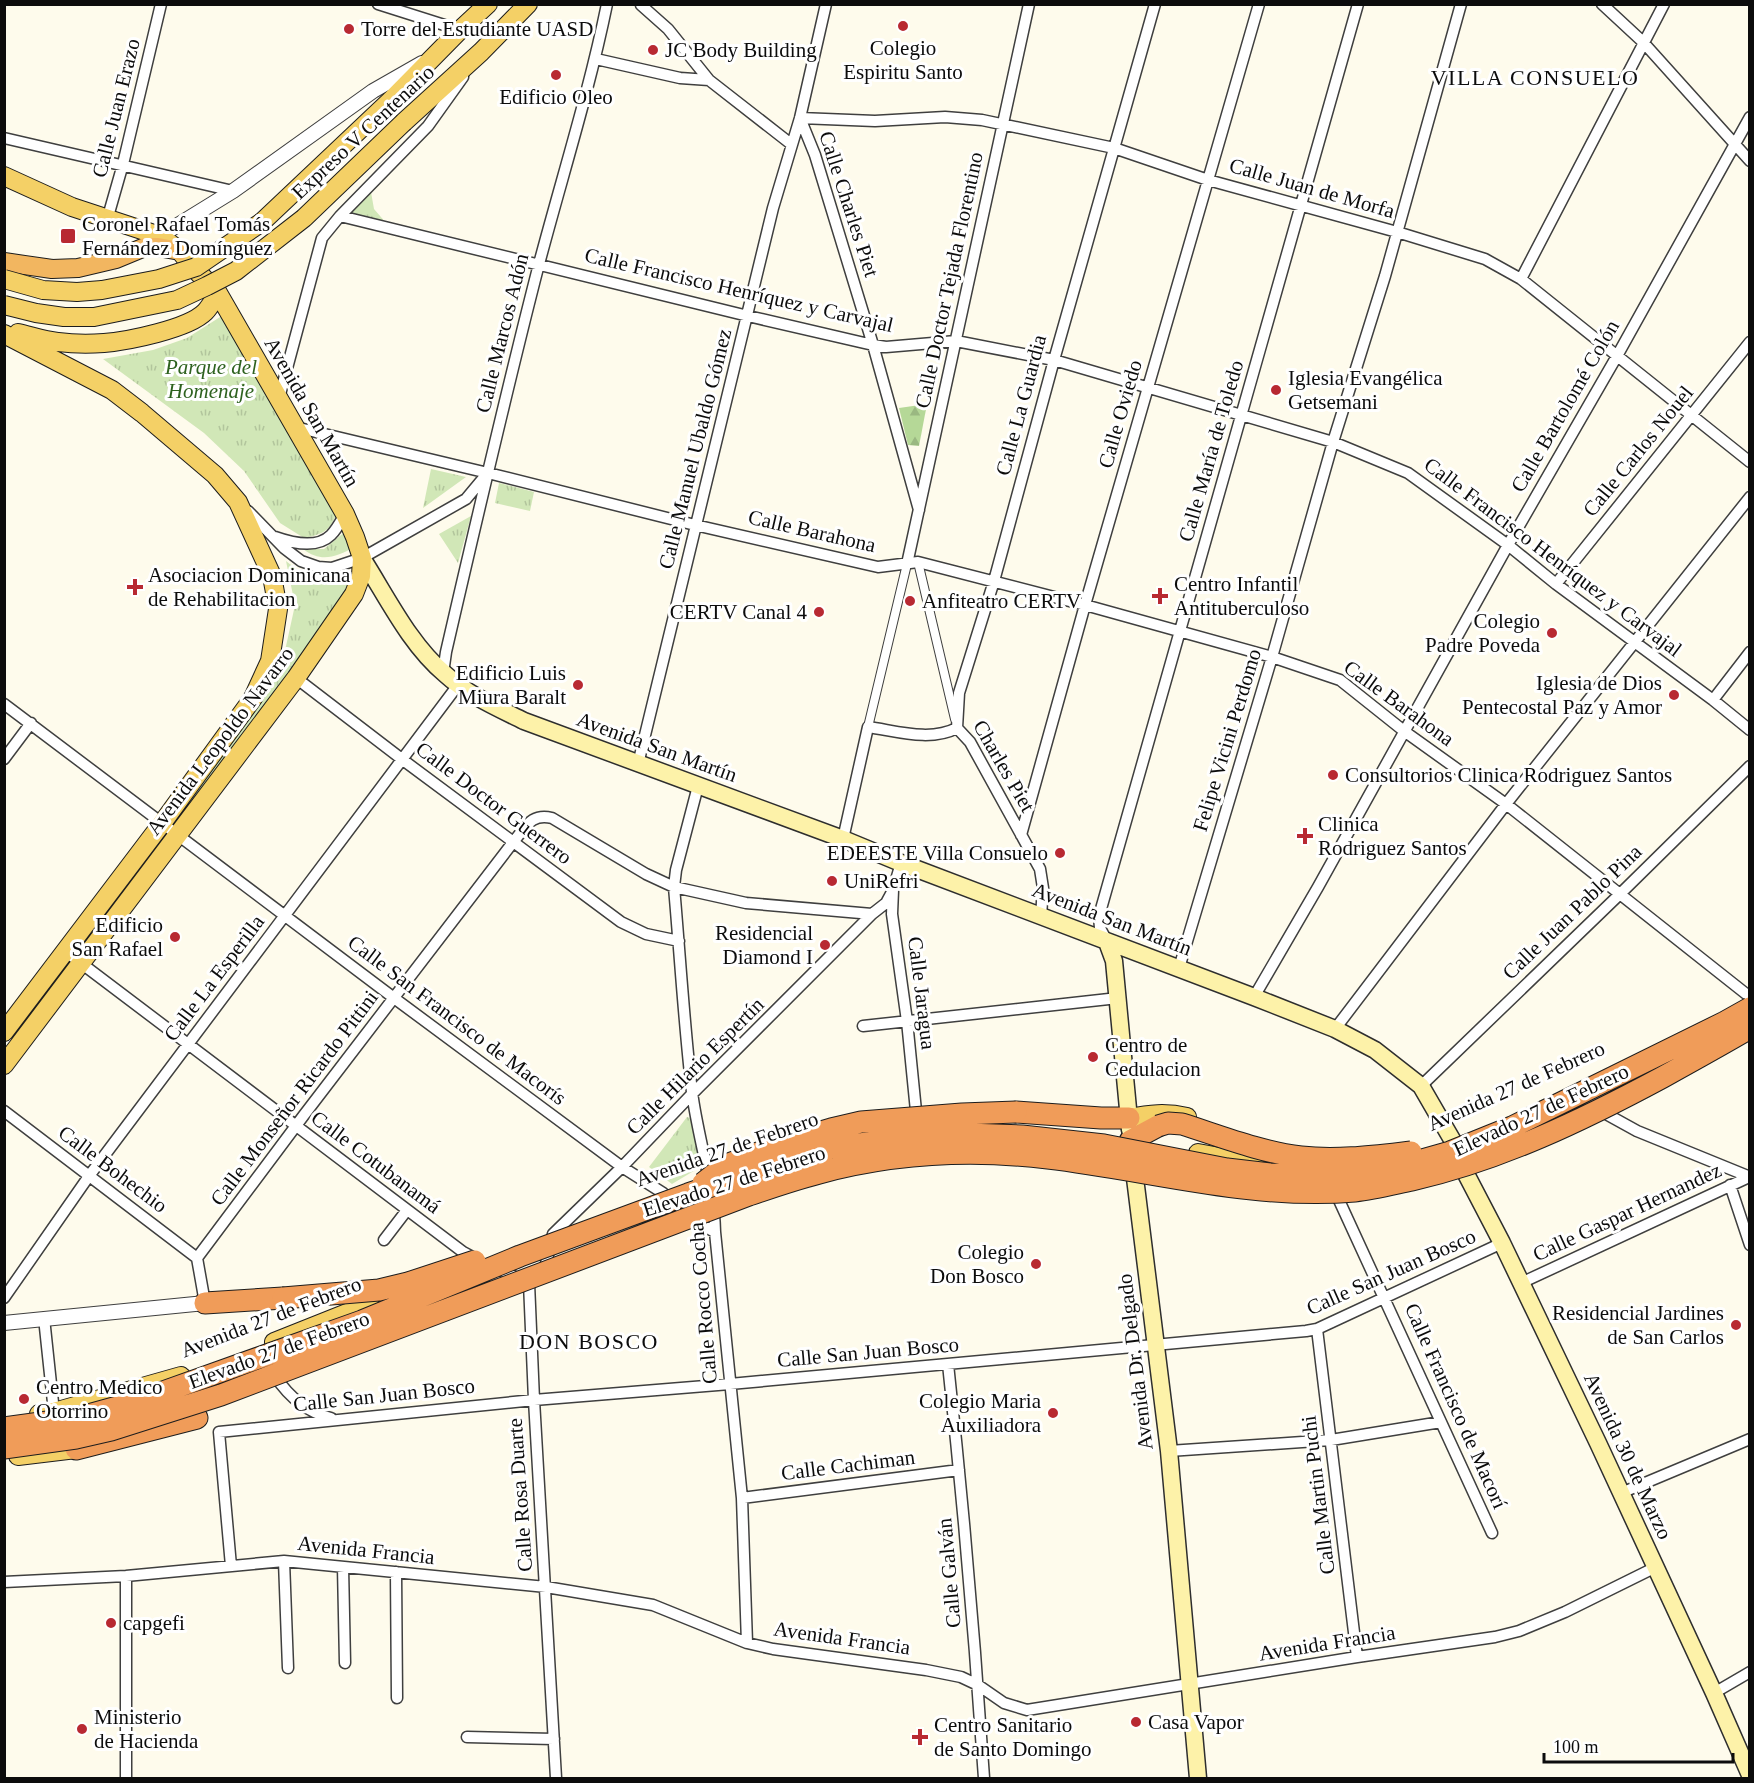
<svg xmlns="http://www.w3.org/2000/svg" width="1754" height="1783" font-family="Georgia,serif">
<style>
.grass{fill:url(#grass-tufts)}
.forest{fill:url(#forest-firs)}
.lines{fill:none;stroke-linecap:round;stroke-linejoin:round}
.pedestrian-casing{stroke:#3f3f3f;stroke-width:10}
.minor-casing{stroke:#3f3f3f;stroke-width:13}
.tertiary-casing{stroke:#3f3f3f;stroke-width:16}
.secondary-casing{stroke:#2e2e2e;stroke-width:19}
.primary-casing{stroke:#1d1d1d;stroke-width:20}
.trunk-casing{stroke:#1d1d1d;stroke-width:20}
.motorway-casing{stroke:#1d1d1d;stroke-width:23}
.pedestrian{stroke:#fff;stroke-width:8}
.minor{stroke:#fff;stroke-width:10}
.tertiary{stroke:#fff;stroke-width:14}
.secondary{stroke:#fdf2a9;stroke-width:16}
.primary{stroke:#f4d066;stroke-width:18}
.trunk{stroke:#f2b660;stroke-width:18}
.motorway{stroke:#f09c59;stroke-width:21}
.primary-bridge-casing{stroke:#1d1d1d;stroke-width:20;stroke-linecap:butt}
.motorway-bridge-casing{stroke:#1d1d1d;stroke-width:23;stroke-linecap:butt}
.primary-bridge{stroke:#f4d066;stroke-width:18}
.motorway-bridge{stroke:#f09c59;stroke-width:21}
.poi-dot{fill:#b82932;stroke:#fff;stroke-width:2}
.labels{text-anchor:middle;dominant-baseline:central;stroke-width:6;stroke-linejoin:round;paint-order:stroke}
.poi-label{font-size:21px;fill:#0c0c0c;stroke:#fff;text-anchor:start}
.street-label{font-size:21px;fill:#0c0c0c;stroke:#fff}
.park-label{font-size:21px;font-style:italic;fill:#2e621f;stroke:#fff}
.neighbourhood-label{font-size:22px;letter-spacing:1.5px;fill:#0c0c0c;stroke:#fff}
</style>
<defs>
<pattern id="grass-tufts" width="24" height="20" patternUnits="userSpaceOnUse" patternTransform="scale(1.5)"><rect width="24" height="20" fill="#d1e7b7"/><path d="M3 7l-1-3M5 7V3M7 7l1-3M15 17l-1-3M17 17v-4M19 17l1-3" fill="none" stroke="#b2c59c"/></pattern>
<pattern id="forest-firs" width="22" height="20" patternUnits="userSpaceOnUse" patternTransform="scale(1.5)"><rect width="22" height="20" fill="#b5d897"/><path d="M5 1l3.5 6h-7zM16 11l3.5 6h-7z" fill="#9ab881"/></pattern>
</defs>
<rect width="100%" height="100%" fill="#fefbec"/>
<path class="grass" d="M371,192L374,209L387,224L349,214Z
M228,312L337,510C332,530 324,534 304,538L280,523L244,471L204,433L103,359L153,350L187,338Z
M431,469L466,477L423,508Z
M499,483L534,492L530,511L495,503Z
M471,516L458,563L439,534Z
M346,531L355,547C336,557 321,563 303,549H324Z
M286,561C312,581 321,584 353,579L352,585L194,818L180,809L281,669L295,605Z
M687,1117L697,1120V1169L672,1184L649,1167Z"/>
<path class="forest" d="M927,404L919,446L908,445L899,408Z"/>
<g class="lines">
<defs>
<path id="pedestrian" d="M918,562L955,719
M868,727L907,564"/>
<path id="minor" d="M378,4L460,30
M1602,4L1643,42L1750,161
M641,5L668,29L709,80
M596,59L680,78L709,80L791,144
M4,138L233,191
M340,216L748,316L873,345L886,347L956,341L1054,360L1333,442L1408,473L1508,545L1556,584L1713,700L1750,730
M107,220L123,164L161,4
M1521,279L1664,4
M279,398L322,238L340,216L428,126L463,77
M295,427L488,473L695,525L878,567L918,562L1085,605L1272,657L1340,680L1404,731L1506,804L1750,997
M919,510L873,345L815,155L800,118L875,121L945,117L982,120L1114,148L1208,180L1397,232L1485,259L1521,279L1750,462
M248,511L284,548L301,561L318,567L332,568L362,558L466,499L486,475
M275,537C292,543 317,549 331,535C337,529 341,521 345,514
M907,564L1029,4
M1556,584L1750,342
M443,673L446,652C476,522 506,392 539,264C562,177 589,92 607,4
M296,678L403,760L621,922L646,934L679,941
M1713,700L1750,652
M4,704L394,998L622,1167L663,1193L673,1202
M957,728L959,693L994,581L1054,360L1155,4
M957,728L970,742L1040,869L1043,888L1041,916
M4,759L31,723
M638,764L773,208L800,118L826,4
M698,786L676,870L674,887C680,955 684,1024 692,1092C698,1139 714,1184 715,1232L742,1498L747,1643
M1021,835L1085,605L1259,4
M843,839L868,727C897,731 930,742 957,728
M901,863L893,890L892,914L907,1021L917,1121
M1107,941L1100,928L1099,916L1358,4
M65,951L463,1252L478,1260
M1179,968L1272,657L1333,442L1385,276L1461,4
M1254,997L1318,887L1508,545L1617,356L1750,117
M863,1026L1118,998
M1335,1029L1506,804L1750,497
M1421,1086L1620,894L1750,766
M4,1111L197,1258
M1608,1115L1637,1131L1750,1177
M1730,1185L1750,1245
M1338,1198L1492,1533
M689,1216L696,1222L715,1232
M384,1240L407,1210
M495,1268L529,1283L534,1400L556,1778
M544,1272L553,1234L622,1167L692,1094L872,914L886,903L893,890
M1521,1283L1749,1177
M4,1298L89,1176L458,685
M209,1302L205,1303L197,1258L304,1115L514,841C526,827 531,813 552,818L646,874L674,887L746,903L872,914
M44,1318L54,1412
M1317,1329L1357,1657
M948,1364C963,1502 975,1640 984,1778
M275,1376C289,1397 306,1412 331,1418
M1169,1451L1331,1440L1441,1422
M1621,1493L1750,1439
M742,1498L959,1470
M284,1561L288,1668
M231,1566L219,1432L534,1400L730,1384L1306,1331L1317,1329L1502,1243
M343,1567L345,1663
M396,1572L397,1698
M126,1576V1778
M4,1582L126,1576L284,1561L546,1587L653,1605L747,1643L773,1649L926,1670L961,1677L978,1685L1004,1703L1027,1710L1357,1657L1495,1637L1519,1631L1565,1612L1656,1567
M1714,1693L1750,1672
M467,1737L554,1739"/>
<path id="tertiary" d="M160,236L233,191L373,91L422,63
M4,1323L205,1303"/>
<path id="secondary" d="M362,558C387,597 410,645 445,674C468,695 496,707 524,721L843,839L901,863L1254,997L1335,1029L1375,1050L1421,1086L1454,1143L1465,1172L1502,1243L1598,1443L1714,1693L1750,1775
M1107,942L1114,961L1130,1130
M1133,1162L1169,1451L1198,1778"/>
<path id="primary" d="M404,122L481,52L528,4
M4,176L72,207L160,236L180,251L190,264L218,293L345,514L355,537L362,558L361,576L354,594L296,678L4,1065
M262,222L391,100L460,30L488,4
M18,333C31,336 45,341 58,342C74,344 89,344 104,343C128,341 188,329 205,312C210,307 214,299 218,293
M4,334L112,390L142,413L215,475L238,502L272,576L278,609L270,661L253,698L163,822L4,1032
M1129,1118C1149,1114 1166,1112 1187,1117
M1198,1153L1247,1162L1302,1165
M274,1342L402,1291
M39,1414L54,1412L181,1376
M18,1456L76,1449L88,1445"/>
<path id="trunk" d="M4,262L52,269L78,268L116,259L145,247H158L180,251"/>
<path id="motorway" d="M1016,1112L1101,1118H1129
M1130,1141L1158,1126
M205,1303L283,1298
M76,1449L197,1418"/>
</defs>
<use href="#pedestrian" class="pedestrian-casing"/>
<use href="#minor" class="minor-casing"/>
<use href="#tertiary" class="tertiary-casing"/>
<use href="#secondary" class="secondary-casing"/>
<use href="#primary" class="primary-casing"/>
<use href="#trunk" class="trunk-casing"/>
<use href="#motorway" class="motorway-casing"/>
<use href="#pedestrian" class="pedestrian"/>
<use href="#minor" class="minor"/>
<use href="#tertiary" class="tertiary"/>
<use href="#secondary" class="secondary"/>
<use href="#primary" class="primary"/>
<use href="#trunk" class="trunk"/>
<use href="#motorway" class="motorway"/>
<defs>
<path id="primary-bridge" d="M4,279L43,290L77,292L102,290L159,279L196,267L262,222
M4,305L36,313L64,317H94L177,300L207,286L236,271L304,218L404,122"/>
<path id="motorway-bridge" d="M1158,1126L1168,1123L1182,1124C1220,1136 1260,1152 1301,1157C1338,1161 1375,1156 1411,1152
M703,1183L726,1165L787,1142L831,1129L861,1122L962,1114L1016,1112
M283,1298L379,1290L408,1283L475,1261
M4,1428L77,1418L135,1402L362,1321L520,1256L688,1194L785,1161L832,1148L874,1142L966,1134L1022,1136L1104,1145L1227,1169L1270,1174L1313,1176L1354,1175L1390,1169L1450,1152L1512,1127L1725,1022L1750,1008
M4,1448L76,1438L111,1430L221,1395L749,1195C772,1187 796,1179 819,1173C893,1153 972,1149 1048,1158C1151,1170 1251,1200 1355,1191C1374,1189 1393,1184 1412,1180C1500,1160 1583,1120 1663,1077C1692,1061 1721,1045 1750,1028"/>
</defs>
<use href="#primary-bridge" class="primary-bridge-casing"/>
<use href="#motorway-bridge" class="motorway-bridge-casing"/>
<use href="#primary-bridge" class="primary-bridge"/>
<use href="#motorway-bridge" class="motorway-bridge"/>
</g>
<g class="poi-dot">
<circle cx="903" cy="26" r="6"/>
<circle cx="349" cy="29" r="6"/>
<circle cx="653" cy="50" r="6"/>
<circle cx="556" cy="75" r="6"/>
<rect x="60" y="228" width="16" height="16" rx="3"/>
<circle cx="1276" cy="390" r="6"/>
<path d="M132 578h6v6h6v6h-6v6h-6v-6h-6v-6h6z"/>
<path d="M1157 587h6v6h6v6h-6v6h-6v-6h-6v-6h6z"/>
<circle cx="910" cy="601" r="6"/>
<circle cx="819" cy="612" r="6"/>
<circle cx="1552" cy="633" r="6"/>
<circle cx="578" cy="685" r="6"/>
<circle cx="1674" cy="695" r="6"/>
<circle cx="1333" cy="775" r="6"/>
<path d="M1302 827h6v6h6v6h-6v6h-6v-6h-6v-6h6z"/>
<circle cx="1060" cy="853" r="6"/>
<circle cx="832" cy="881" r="6"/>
<circle cx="175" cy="937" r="6"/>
<circle cx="825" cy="945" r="6"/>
<circle cx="1093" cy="1057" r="6"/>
<circle cx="1036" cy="1264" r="6"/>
<circle cx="1736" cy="1325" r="6"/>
<circle cx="24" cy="1399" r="6"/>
<circle cx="1053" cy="1413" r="6"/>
<circle cx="111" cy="1623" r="6"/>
<circle cx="1136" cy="1722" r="6"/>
<circle cx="82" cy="1729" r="6"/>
<path d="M917 1728h6v6h6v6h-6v6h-6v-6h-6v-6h6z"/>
</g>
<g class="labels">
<g class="poi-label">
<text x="361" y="29">Torre del Estudiante UASD</text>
<text x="903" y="48" text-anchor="middle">Colegio<tspan x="903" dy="24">Espiritu Santo</tspan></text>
<text x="665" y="50">JC Body Building</text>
<text x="556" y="97" text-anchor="middle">Edificio Oleo</text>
<text x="82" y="224">Coronel Rafael Tomás<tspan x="82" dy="24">Fernández Domínguez</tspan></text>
<text x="1288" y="378">Iglesia Evangélica<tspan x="1288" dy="24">Getsemani</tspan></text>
<text x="148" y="575">Asociacion Dominicana<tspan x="148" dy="24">de Rehabilitacion</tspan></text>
<text x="1174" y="584">Centro Infantil<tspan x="1174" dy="24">Antituberculoso</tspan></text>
<text x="922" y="601">Anfiteatro CERTV</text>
<text x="807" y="612" text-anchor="end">CERTV Canal 4</text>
<text x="1540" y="621" text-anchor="end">Colegio<tspan x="1540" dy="24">Padre Poveda</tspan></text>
<text x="566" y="673" text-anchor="end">Edificio Luis<tspan x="566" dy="24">Miura Baralt</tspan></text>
<text x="1662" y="683" text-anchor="end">Iglesia de Dios<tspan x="1662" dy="24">Pentecostal Paz y Amor</tspan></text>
<text x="1345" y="775">Consultorios Clinica Rodriguez Santos</text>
<text x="1318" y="824">Clinica<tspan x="1318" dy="24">Rodriguez Santos</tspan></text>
<text x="1048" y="853" text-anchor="end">EDEESTE Villa Consuelo</text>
<text x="844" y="881">UniRefri</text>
<text x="163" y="925" text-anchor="end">Edificio<tspan x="163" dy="24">San Rafael</tspan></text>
<text x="813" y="933" text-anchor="end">Residencial<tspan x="813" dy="24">Diamond I</tspan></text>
<text x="1105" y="1045">Centro de<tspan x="1105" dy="24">Cedulacion</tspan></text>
<text x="1024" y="1252" text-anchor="end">Colegio<tspan x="1024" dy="24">Don Bosco</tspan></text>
<text x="1724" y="1313" text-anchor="end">Residencial Jardines<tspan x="1724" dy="24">de San Carlos</tspan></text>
<text x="36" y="1387">Centro Medico<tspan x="36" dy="24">Otorrino</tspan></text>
<text x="1041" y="1401" text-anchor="end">Colegio Maria<tspan x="1041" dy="24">Auxiliadora</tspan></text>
<text x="123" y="1623">capgefi</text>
<text x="94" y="1717">Ministerio<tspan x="94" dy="24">de Hacienda</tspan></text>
<text x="1148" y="1722">Casa Vapor</text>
<text x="934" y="1725">Centro Sanitario<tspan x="934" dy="24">de Santo Domingo</tspan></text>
</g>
<g class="street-label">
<text transform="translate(116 108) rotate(-76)">Calle Juan Erazo</text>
<text transform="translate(363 132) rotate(-43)">Expreso V Centenario</text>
<text transform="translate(1312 188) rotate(16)">Calle Juan de Morfa</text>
<text transform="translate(849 204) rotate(72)">Calle Charles Piet</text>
<text transform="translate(949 280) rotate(-78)">Calle Doctor Tejada Florentino</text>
<text transform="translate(739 290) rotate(13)">Calle Francisco Henríquez y Carvajal</text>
<text transform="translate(502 333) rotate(-76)">Calle Marcos Adón</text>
<text transform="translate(1021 405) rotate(-75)">Calle La Guardia</text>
<text transform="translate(1565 406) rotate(-60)">Calle Bartolomé Colón</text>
<text transform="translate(312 412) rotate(60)">Avenida San Martín</text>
<text transform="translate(1120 414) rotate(-74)">Calle Oviedo</text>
<text transform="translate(695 449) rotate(-76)">Calle Manuel Ubaldo Gómez</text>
<text transform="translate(1211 451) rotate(-74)">Calle María de Toledo</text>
<text transform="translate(1638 451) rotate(-51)">Calle Carlos Nouel</text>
<text transform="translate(812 531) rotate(13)">Calle Barahona</text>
<text transform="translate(1553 557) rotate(37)">Calle Francisco Henríquez y Carvajal</text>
<text transform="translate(1399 703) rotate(36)">Calle Barahona</text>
<text transform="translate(1227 740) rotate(-73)">Felipe Vicini Perdomo</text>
<text transform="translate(220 741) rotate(-53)">Avenida Leopoldo Navarro</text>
<text transform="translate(657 747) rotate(20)">Avenida San Martín</text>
<text transform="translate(1004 766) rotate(60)">Charles Piet</text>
<text transform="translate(494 803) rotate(37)">Calle Doctor Guerrero</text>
<text transform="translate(1572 912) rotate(-44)">Calle Juan Pablo Pina</text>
<text transform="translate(1112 919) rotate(21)">Avenida San Martín</text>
<text transform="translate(214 978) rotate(-53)">Calle La Esperilla</text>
<text transform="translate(922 993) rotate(83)">Calle Jaragua</text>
<text transform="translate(457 1020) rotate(37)">Calle San Francisco de Macorís</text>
<text transform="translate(695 1066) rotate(-45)">Calle Hilario Espertín</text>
<text transform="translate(1516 1086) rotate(-24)">Avenida 27 de Febrero</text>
<text transform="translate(294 1098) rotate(-53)">Calle Monseñor Ricardo Pittini</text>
<text transform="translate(1541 1110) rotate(-25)">Elevado 27 de Febrero</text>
<text transform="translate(727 1149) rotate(-19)">Avenida 27 de Febrero</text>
<text transform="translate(376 1162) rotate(37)">Calle Cotubanamá</text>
<text transform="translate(113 1169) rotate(37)">Calle Bohechio</text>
<text transform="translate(734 1181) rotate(-18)">Elevado 27 de Febrero</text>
<text transform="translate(1627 1212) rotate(-25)">Calle Gaspar Hernandez</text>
<text transform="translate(1391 1272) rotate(-24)">Calle San Juan Bosco</text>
<text transform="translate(703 1303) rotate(-95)">Calle Rocco Cocha</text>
<text transform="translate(271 1317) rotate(-21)">Avenida 27 de Febrero</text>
<text transform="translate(279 1350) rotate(-20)">Elevado 27 de Febrero</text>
<text transform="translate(868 1352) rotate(-5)">Calle San Juan Bosco</text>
<text transform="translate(1135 1362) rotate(-97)">Avenida Dr. Delgado</text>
<text transform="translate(384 1395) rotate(-6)">Calle San Juan Bosco</text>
<text transform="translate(1456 1406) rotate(66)">Calle Francisco de Macorí</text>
<text transform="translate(1628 1456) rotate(65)">Avenida 30 de Marzo</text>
<text transform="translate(848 1465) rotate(-7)">Calle Cachiman</text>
<text transform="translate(520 1495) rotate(-94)">Calle Rosa Duarte</text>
<text transform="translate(1318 1495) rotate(-97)">Calle Martin Puchi</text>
<text transform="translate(366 1550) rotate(6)">Avenida Francia</text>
<text transform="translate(949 1573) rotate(-95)">Calle Galván</text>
<text transform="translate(842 1638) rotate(8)">Avenida Francia</text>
<text transform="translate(1327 1643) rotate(-9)">Avenida Francia</text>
</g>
<g class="park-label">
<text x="211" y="367">Parque del<tspan x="211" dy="24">Homenaje</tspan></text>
</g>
<g class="neighbourhood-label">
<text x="1535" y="77">VILLA CONSUELO</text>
<text x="589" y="1341">DON BOSCO</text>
</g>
</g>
<rect width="1754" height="1783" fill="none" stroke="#0c0c0c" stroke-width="12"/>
<path d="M1544 1753v9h189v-9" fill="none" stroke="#0c0c0c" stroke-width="3"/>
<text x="1553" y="1753" font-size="18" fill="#0c0c0c" stroke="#ffffff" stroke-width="4.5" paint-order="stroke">100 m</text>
</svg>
